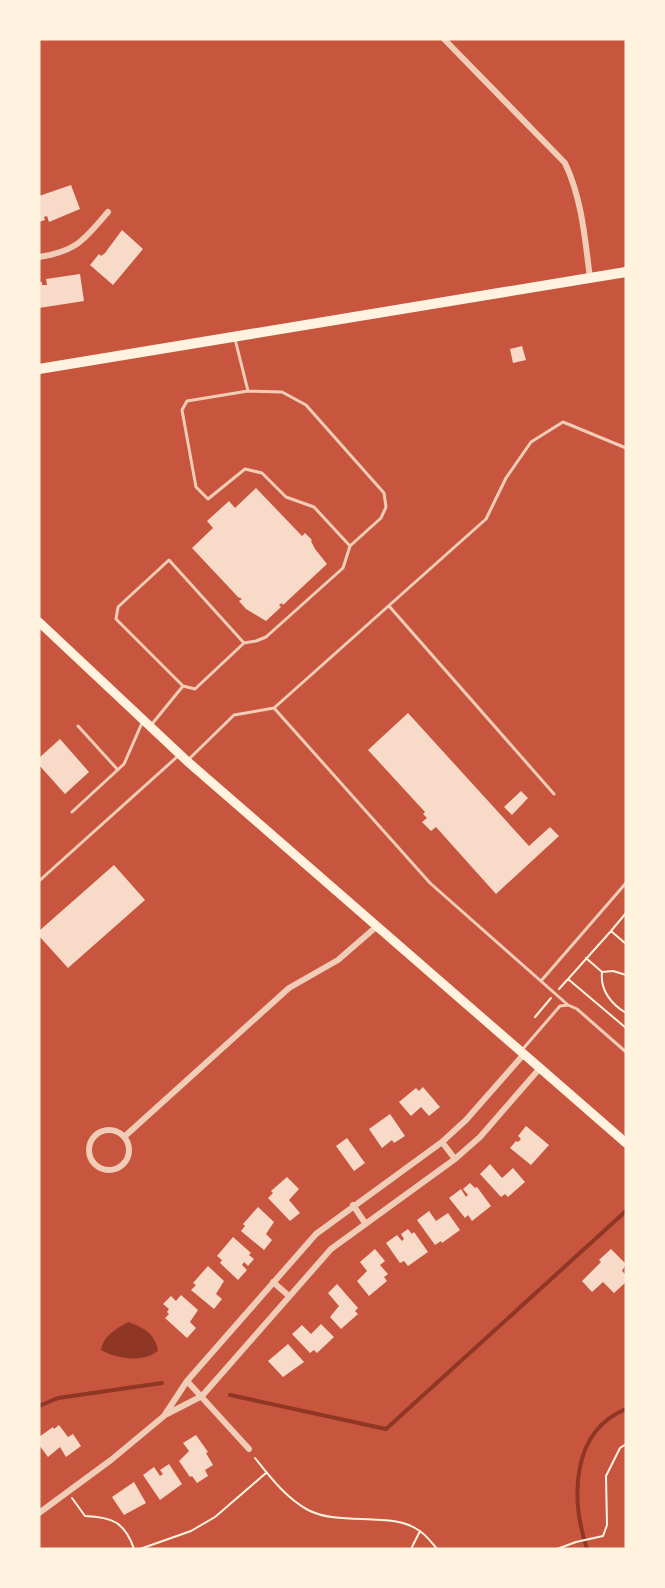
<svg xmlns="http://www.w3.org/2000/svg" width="665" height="1588" font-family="Spectral,serif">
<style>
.water{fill:#8f3625}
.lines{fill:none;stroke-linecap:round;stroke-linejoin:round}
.stream{stroke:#8f3625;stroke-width:4}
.building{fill:#f7dbc8}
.path{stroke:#fff3e0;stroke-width:2}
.service{stroke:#f1ccb7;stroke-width:3}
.minor{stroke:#f1ccb7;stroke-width:6}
.secondary{stroke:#fff3e0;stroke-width:9}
.primary{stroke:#fff3e0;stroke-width:10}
</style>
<rect width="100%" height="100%" fill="#c8553d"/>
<path class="water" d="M128,1322C144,1328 155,1333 158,1351C142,1363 117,1359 101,1350C104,1335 116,1329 128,1322Z"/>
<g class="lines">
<path class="stream" d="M230,1395L386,1429L626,1211
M39,1406L58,1398L162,1383
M587,1549C571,1500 570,1432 626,1409"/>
</g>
<path class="building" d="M71,185L80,209L49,222L47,216L44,217L45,220L39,222V196Z
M122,230L143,249L113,285L90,265L99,254L101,256L105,253Z
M80,274L84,301L39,308V282H42V285H47L46,279Z
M522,346L526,360L513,363L510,349Z
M256,488L302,536L305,533L312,540L311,541L315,549L327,564L283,605L282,603L279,605L281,607L266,621L246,609L239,601L242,599L238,597L192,548L213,528L207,521L229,501L235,508Z
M408,713L529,846L550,827L559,836L496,894L436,827L431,831L422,822L427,818L423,814L425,812L368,750Z
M60,739L89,772L65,794L39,765V758Z
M521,791L528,798L512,815L504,807Z
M114,865L145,900L68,968L39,936V931Z
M423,1087L440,1107L429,1116L421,1107L411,1116L399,1102L416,1088L419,1091Z
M390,1114L405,1136L394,1143L392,1140L382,1148L369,1129Z
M526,1126L549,1145L531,1165L510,1148L516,1141L518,1142L521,1139L518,1136Z
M347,1138L365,1163L354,1171L336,1146Z
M490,1164L502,1178L513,1168L525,1182L508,1197L505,1194L501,1197L480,1174Z
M287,1177L299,1189L289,1200L300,1213L290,1221L268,1198L273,1193L271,1191Z
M470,1183L475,1188L477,1187L491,1206L472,1221L468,1215L465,1218L449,1198L461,1189L466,1197L468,1195L463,1189Z
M258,1207L274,1222L266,1234L272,1240L264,1250L241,1231L245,1226L243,1224Z
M429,1211L436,1221L448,1213L460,1230L442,1243L441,1241L435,1245L417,1220Z
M408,1229L412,1234L414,1232L428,1252L408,1266L404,1261L400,1263L386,1243L397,1235L402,1241L404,1239L401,1234Z
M233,1237L251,1253L249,1255L254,1259L248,1266L244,1262L242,1265L247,1270L238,1280L220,1263L222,1260L217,1256Z
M375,1249L385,1261L380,1265L388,1274L384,1277L387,1281L369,1296L357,1281L367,1271L360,1262Z
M611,1249L626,1264L622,1271L626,1275V1282L614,1293L603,1282L592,1292L582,1281L601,1262L599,1260Z
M208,1266L224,1281L216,1294L222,1299L214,1309L191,1290L196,1285L193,1283Z
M337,1284L358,1308L355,1311L358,1314L341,1329L330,1317L339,1306L328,1293Z
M181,1295L198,1310L190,1322L196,1328L187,1338L165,1318L169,1314L167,1312L169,1309L163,1304L171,1296L176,1301Z
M321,1324L334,1337L317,1353L314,1350L310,1353L292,1334L302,1325L311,1334Z
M288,1344L304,1362L283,1377L268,1361Z
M59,1425L68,1437L73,1434L81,1446L66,1457L60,1447L48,1457L39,1445V1437L53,1427L54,1429Z
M196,1435L208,1452L206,1453L213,1465L205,1470L208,1476L197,1483L192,1476L190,1477L179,1461L189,1451L183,1443Z
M169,1464L182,1484L160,1500L143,1475L154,1467L160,1476L163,1474L160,1470Z
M134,1482L146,1503L124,1515L112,1497Z"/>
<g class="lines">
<path class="path" d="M626,913L611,931L626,944
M586,958L602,972
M602,972C600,990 611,1004 626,1013
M602,972L613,971L626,975
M569,978L611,931
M559,989L568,979L626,1028
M535,1017L551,998
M255,1458C270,1477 286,1498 308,1510C341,1527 394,1510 421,1532C427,1536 432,1543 437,1549
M72,1498L85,1516C112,1517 125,1522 134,1549
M576,1542L603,1536L607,1525L606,1476L620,1448L626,1444
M412,1547L420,1531
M140,1549L191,1531L215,1517L266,1473
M557,1549L576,1542"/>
<path class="service" d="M248,391L187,401L182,410L196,487L208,499L245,469L262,473L286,497L314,507L350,546
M389,606L554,794
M183,686L116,619L118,607L169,560L244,643
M274,708L430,883L568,1005
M152,724L183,686L195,689L244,643L256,641L266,637L343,568L350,546L381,518L386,507L384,493L306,405L282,392L248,391L235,339
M78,726L118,770
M189,759L234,715L274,708L486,519L506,478L531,442L563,422L626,448
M72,812L124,764L142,723
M39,881L178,756
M541,981L626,883
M522,1050L560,1006L568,1005L577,1009L626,1052"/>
<path class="minor" d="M444,39L565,163C582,199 585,239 590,278
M39,257C77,251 84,240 108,212
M89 1150a20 20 0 1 1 40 0a20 20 0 1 1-40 0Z
M124,1137L289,988L338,960L376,927
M442,1142L455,1159
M353,1205L365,1223
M273,1282L289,1296
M187,1381L249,1449
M165,1415L202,1396L331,1249L455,1159L480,1137L540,1068
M39,1513L111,1460L164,1416L187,1381L316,1234L442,1142L466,1120L524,1054"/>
<path class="secondary" d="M39,622L187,761L626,1143"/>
<path class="primary" d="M39,369L626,272"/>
</g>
<rect width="665" height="1588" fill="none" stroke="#fff3e0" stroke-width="81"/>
</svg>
